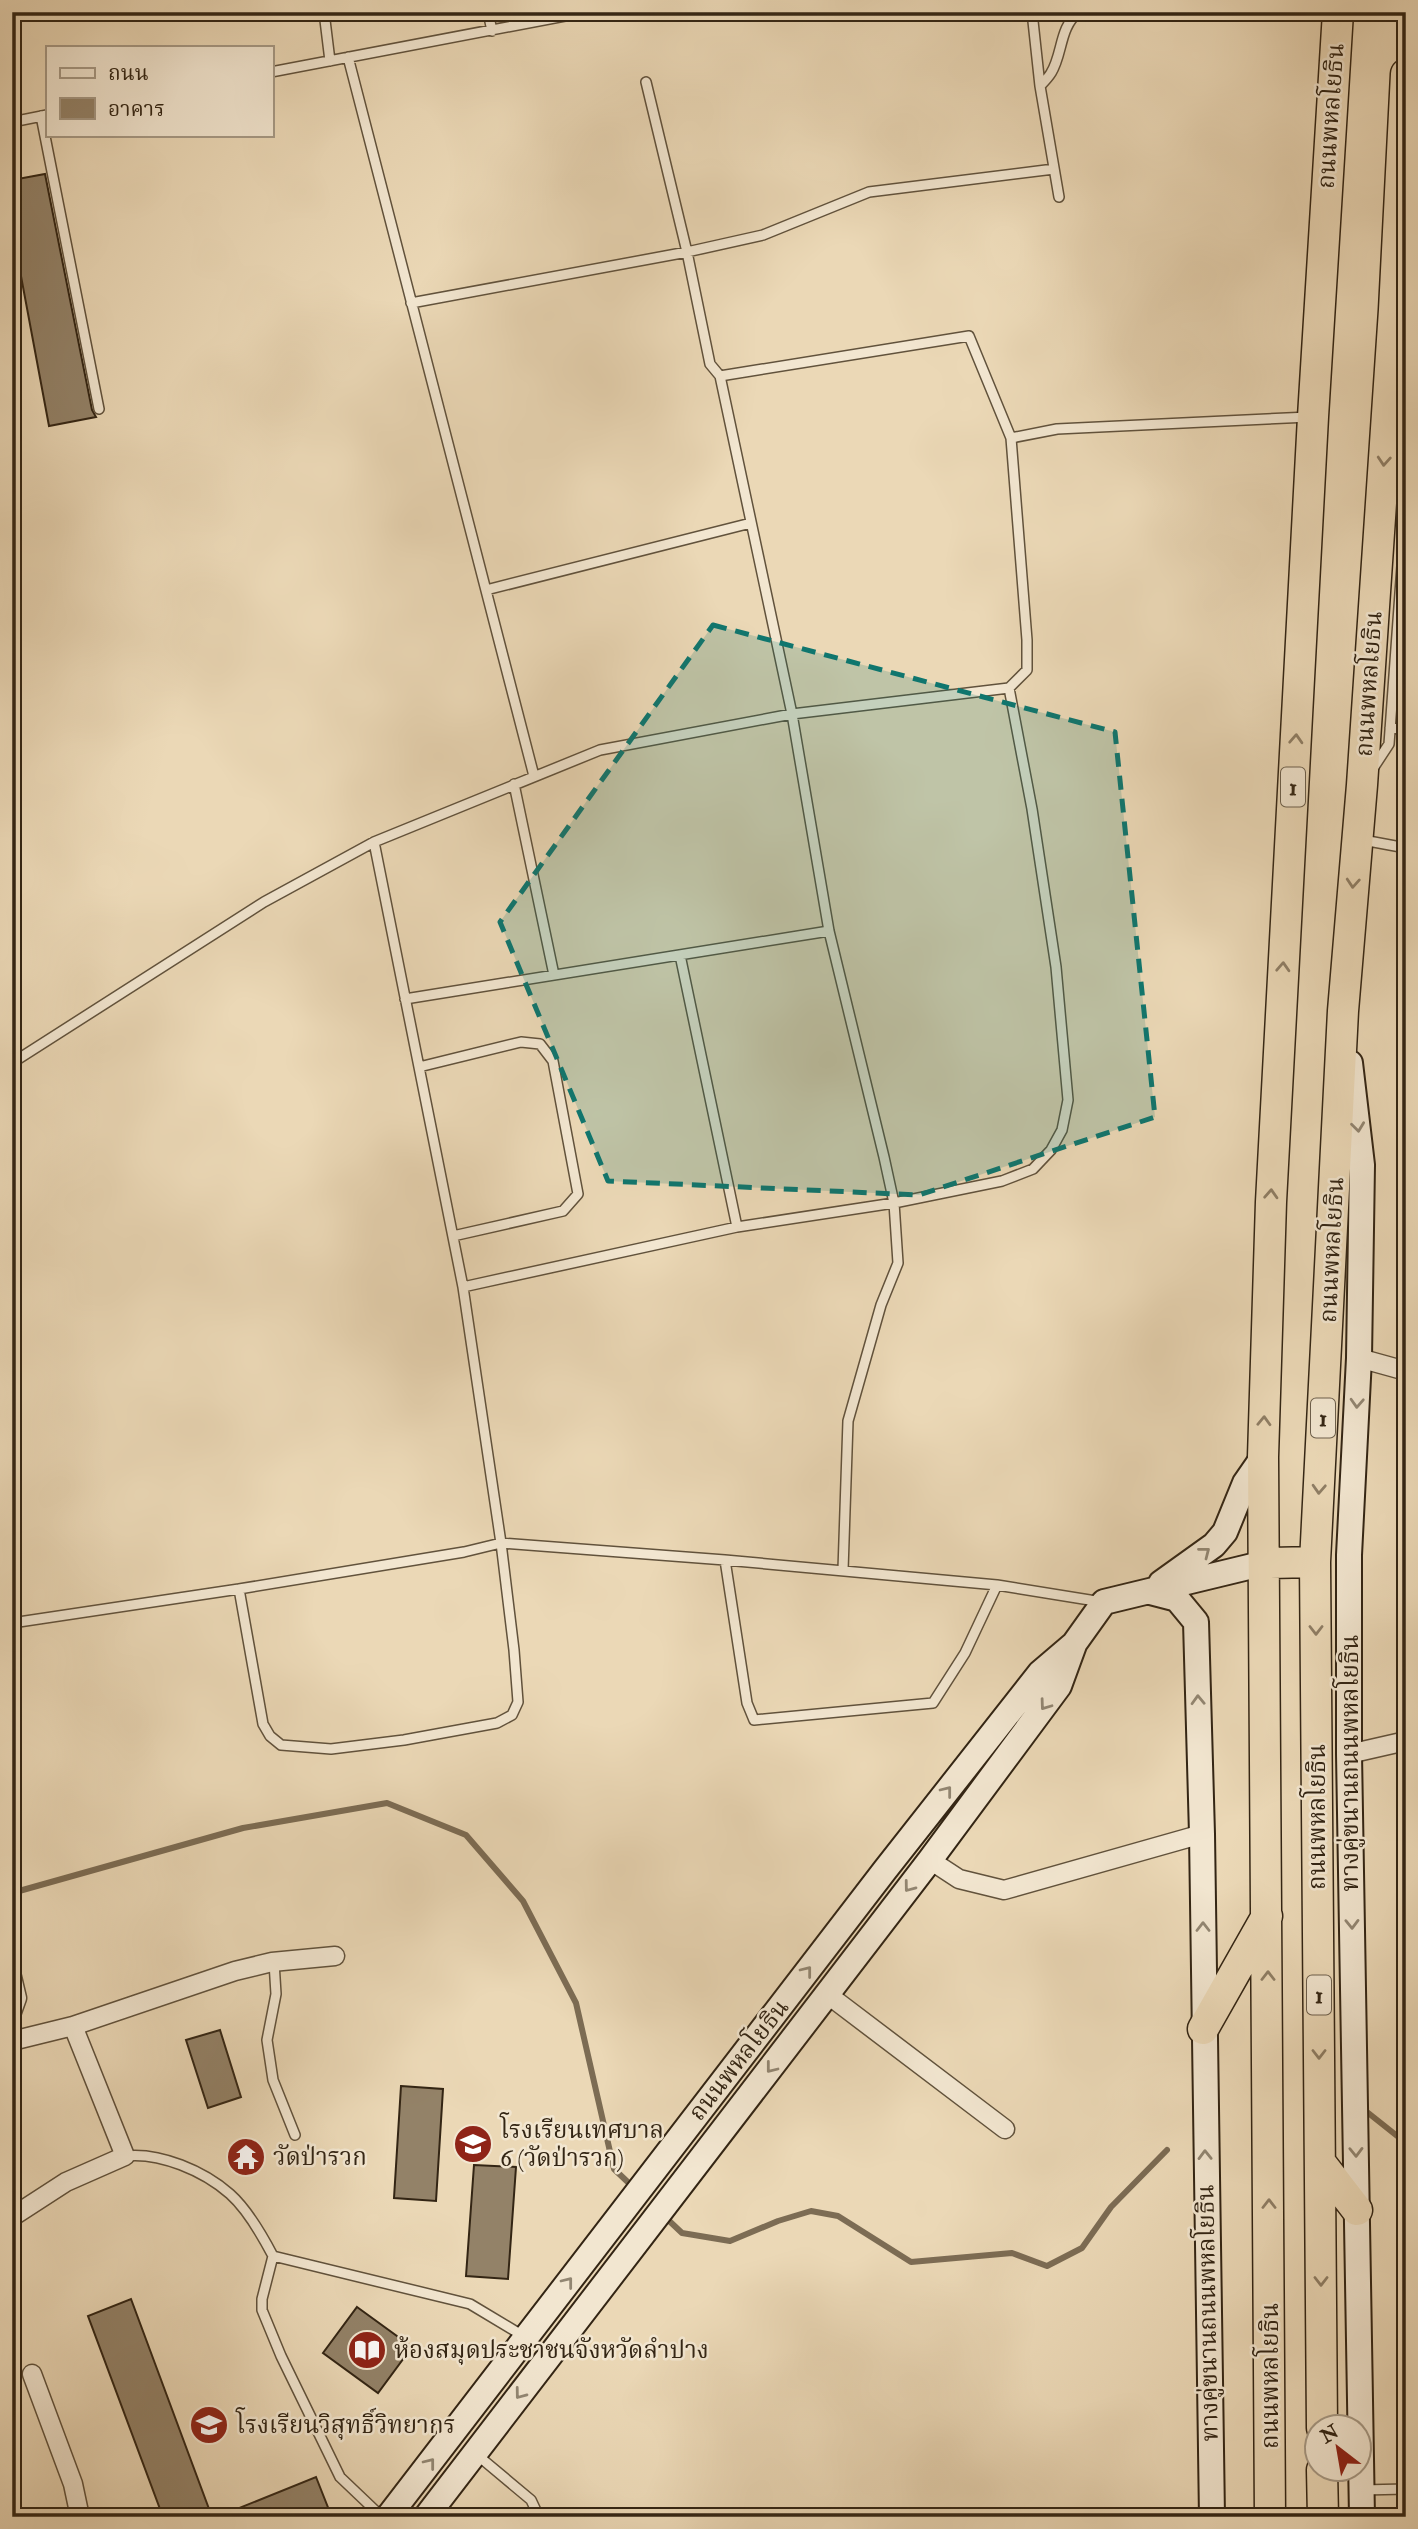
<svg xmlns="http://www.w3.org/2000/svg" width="1418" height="2529" font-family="'IM FELL Double Pica','Noto Serif Thai',serif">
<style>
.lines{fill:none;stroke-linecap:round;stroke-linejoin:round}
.stream{stroke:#7c6c54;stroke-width:6}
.building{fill:#938268;stroke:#332514;stroke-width:2}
.service-casing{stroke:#61523c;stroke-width:12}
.minor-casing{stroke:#61523c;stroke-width:21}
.secondary-casing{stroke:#332514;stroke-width:28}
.trunk-casing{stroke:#332514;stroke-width:33}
.service{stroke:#f2e6d0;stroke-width:9}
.minor{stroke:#f2e6d0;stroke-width:18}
.secondary{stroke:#f2e6d0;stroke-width:24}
.trunk{stroke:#ebd8b6;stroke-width:30}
.oneway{stroke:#8f7e65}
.oneway2{stroke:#928672}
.marked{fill:#0f766e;fill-opacity:0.2;stroke:#0f766e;stroke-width:5;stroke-dasharray:14 9;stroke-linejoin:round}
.labels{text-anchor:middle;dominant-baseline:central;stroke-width:5;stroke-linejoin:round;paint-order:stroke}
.shield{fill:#f2e6d0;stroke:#6c5f4c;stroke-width:2}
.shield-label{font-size:23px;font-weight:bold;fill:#332514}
.street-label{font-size:24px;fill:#332514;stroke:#f2e6d0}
.poi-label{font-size:24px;fill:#332514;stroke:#f2e6d0;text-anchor:start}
</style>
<rect width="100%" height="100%" fill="#ebd8b6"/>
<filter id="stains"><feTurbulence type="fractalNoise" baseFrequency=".00286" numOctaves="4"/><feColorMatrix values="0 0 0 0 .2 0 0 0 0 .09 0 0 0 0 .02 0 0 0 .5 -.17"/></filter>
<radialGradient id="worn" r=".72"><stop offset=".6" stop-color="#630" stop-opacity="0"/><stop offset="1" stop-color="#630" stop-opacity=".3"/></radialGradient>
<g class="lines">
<path class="stream" d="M12,1893L243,1828L387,1803L466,1835L523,1901L576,2003L614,2169L633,2187
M1367,2112L1406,2143
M664,2216L682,2233L730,2241L778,2221L811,2211L838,2216L911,2262L1012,2253L1047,2266L1082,2248L1111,2207L1167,2150"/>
</g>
<path class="building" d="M45,174L92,410L96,417L49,426L12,228V180Z
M220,2030L241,2097L208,2108L186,2040Z
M401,2086L443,2089L436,2201L394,2198Z
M474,2165L516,2167L508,2279L466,2276Z
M131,2299L212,2517H163L88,2316Z
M357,2307L412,2347L378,2393L323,2353Z
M316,2477L329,2510L313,2517H217Z"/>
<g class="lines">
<defs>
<path id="service" d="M324,12L330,61
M488,12L492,31
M1032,12L1040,86L1059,197
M348,57L534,776
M271,72L586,12
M646,82L687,252L710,364L720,376L792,714L829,931L884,1157L894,1203L898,1263L881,1305L848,1421L843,1570
M1040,86C1044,82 1048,78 1051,73C1063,54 1059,27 1079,12
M41,116L99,409
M12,122L47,115
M411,303L687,252L763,235L869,192L1054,169
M1011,438L1057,429L1309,417
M486,590L751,523
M1390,728L1406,729
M1372,770L1389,744L1406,511
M514,784L554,975
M1363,840L1406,848
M680,955L737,1227
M405,999L829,931
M12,1063L264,902L374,842L600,750L792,714L1009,688L1027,670V640L1011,438L969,336L720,376
M419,1067L521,1042L540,1044L553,1061L578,1194L563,1211L453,1236
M463,1287L737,1227L894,1203L1002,1181L1033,1169L1051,1150L1062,1130L1068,1100L1056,967L1032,809L1009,688
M725,1560L747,1703L754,1720L933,1703L965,1653L997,1585
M239,1589L263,1724L270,1736L281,1745L331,1749L404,1740L497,1723L512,1715L518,1702L514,1650L501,1543L463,1287L374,842
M12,1623L239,1589L464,1552L501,1543L725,1560L997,1585L1102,1602
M274,1962L276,1994L267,2040L273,2080L295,2135
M125,2156C160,2152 204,2171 230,2194C248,2210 262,2235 273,2256L470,2304L525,2337
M273,2256L262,2299V2310L281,2356L340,2477L382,2517
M476,2454L531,2500L539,2517
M1362,2490L1406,2489"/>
<path id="minor" d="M1359,1358L1406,1371
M1349,1754L1406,1741
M930,1860L959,1879L1004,1890L1202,1834
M12,1977L17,1998L12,2012
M827,1994L1005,2129
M12,2041L73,2026L235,1971L272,1962L335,1956
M12,2217L66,2182L125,2156L73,2026
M32,2374L73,2484L80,2517"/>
<path id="secondary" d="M1350,1063L1362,1165L1359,1358L1349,1555V1754L1362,2517
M1161,1583L1214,1545L1225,1532L1245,1483L1263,1457
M1150,1592L1177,1599L1196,1622L1202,1834L1212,2517
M388,2517L885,1870L1040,1673L1074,1644L1104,1602L1265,1563
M426,2517L930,1860L1059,1686L1074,1645"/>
<path id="trunk" d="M1265,1563L1315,1562
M1203,2029L1267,1916
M1320,2162L1357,2210
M1322,2428L1315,1562L1343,1011L1362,785L1394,310L1406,74
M1322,2470L1323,2517
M1270,2517L1263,1457L1271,1202L1313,417L1338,12"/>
</defs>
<use href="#service" class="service-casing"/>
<use href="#minor" class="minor-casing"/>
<use href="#secondary" class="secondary-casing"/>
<use href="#trunk" class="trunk-casing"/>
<use href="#service" class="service"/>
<use href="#minor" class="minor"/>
<use href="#secondary" class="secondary"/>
<use href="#trunk" class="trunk"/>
</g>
<defs><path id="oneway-chevron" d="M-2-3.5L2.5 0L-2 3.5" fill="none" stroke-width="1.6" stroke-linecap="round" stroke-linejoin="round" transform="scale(1.75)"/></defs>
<g class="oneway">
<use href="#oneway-chevron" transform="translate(1384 461) rotate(94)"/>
<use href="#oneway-chevron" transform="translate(1296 739) rotate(-87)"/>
<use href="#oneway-chevron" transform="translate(1353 883) rotate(94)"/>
<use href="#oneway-chevron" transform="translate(1283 967) rotate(-87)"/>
<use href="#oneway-chevron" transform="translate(1271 1194) rotate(-87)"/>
<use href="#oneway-chevron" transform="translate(1264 1421) rotate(-88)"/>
<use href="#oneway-chevron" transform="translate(1319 1489) rotate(93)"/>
<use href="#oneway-chevron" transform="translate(1316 1630) rotate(90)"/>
<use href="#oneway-chevron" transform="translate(1268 1976) rotate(-90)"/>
<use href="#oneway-chevron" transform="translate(1319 2054) rotate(90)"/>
<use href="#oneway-chevron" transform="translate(1269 2204) rotate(-90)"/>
<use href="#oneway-chevron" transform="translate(1321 2281) rotate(90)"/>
</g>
<g class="oneway2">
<use href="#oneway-chevron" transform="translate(1358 1127) rotate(83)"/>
<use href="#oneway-chevron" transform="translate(1357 1403) rotate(93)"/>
<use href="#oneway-chevron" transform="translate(1205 1552) rotate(-38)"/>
<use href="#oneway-chevron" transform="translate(1198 1700) rotate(-92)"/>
<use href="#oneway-chevron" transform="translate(1045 1705) rotate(126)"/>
<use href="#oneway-chevron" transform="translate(947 1791) rotate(-52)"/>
<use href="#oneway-chevron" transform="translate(909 1887) rotate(127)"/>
<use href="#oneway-chevron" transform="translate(1352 1924) rotate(89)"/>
<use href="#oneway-chevron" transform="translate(1203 1927) rotate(-90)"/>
<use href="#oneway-chevron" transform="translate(807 1971) rotate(-52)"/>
<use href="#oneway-chevron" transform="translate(771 2068) rotate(128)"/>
<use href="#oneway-chevron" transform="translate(1356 2152) rotate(89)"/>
<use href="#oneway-chevron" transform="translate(1205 2155) rotate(-91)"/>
<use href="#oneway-chevron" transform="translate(568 2282) rotate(-52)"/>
<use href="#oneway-chevron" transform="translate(520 2394) rotate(127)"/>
<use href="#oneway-chevron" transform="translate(430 2463) rotate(-52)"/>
</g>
<path class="marked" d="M713,625L1115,732L1155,1117L919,1195L608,1181L500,922Z"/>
<defs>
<symbol id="school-disc" viewBox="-11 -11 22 22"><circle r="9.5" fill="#8f2418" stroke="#f2e6d0"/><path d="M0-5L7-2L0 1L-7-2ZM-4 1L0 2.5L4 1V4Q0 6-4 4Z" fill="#fff"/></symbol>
<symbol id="temple-disc" viewBox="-11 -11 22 22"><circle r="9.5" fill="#8f2418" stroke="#f2e6d0"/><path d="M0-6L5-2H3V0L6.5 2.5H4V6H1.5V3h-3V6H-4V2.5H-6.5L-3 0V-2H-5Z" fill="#fff"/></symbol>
<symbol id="library-disc" viewBox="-11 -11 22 22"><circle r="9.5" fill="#8f2418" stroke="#f2e6d0"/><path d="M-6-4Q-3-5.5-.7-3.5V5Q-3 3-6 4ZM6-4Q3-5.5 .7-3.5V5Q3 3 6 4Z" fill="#fff"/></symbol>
</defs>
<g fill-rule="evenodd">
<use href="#school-disc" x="451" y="2122" width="44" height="44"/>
<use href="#temple-disc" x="224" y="2135" width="44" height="44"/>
<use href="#library-disc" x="345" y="2328" width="44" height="44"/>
<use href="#school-disc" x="187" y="2403" width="44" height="44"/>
</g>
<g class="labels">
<g class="shield">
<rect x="1281" y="767.5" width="24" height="39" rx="5"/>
<rect x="1311" y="1398.5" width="24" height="39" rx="5"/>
<rect x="1307" y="1975.5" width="24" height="39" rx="5"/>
</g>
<g class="shield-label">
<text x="1293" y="787">1</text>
<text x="1323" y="1418">1</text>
<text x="1319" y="1995">1</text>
</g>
<g class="street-label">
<text transform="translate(1331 116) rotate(-86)">ถนนพหลโยธิน</text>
<text transform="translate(1369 684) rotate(-86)">ถนนพหลโยธิน</text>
<text transform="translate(1332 1250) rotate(-87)">ถนนพหลโยธิน</text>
<text transform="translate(1350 1763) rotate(-90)">ทางคู่ขนานถนนพหลโยธิน</text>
<text transform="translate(1317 1817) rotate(-90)">ถนนพหลโยธิน</text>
<text transform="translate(739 2060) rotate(-52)">ถนนพหลโยธิน</text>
<text transform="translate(1208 2313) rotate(-91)">ทางคู่ขนานถนนพหลโยธิน</text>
<text transform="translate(1270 2376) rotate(-90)">ถนนพหลโยธิน</text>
</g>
<g class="poi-label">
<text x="500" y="2130">โรงเรียนเทศบาล<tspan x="500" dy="28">6 (วัดป่ารวก)</tspan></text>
<text x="273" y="2157">วัดป่ารวก</text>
<text x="394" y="2350">ห้องสมุดประชาชนจังหวัดลำปาง</text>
<text x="236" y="2425">โรงเรียนวิสุทธิ์วิทยากร</text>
</g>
</g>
<rect width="1418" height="2529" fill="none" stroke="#ebd8b6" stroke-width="42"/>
<rect x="14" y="14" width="1390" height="2501" fill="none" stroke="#332514" stroke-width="3.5"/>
<rect x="21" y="21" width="1376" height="2487" fill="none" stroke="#332514" stroke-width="2"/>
<rect x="46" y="46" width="228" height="91" fill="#f2e6d0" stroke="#a69985" stroke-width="2"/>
<rect x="60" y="68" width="35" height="10" fill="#f2e6d0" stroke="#a69985" stroke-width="2"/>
<text x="108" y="80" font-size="21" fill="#332514">ถนน</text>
<rect x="60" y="98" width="35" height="21" fill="#938268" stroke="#a69985" stroke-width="2"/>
<text x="108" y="116" font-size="21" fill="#332514">อาคาร</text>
<g transform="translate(1338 2448) rotate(329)"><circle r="33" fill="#f2e6d0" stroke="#a69985" stroke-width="2"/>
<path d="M0-5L12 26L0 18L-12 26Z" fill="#8f2418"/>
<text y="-10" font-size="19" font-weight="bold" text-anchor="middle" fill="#332514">N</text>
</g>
<rect width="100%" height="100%" filter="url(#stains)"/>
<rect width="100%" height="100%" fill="url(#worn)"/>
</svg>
